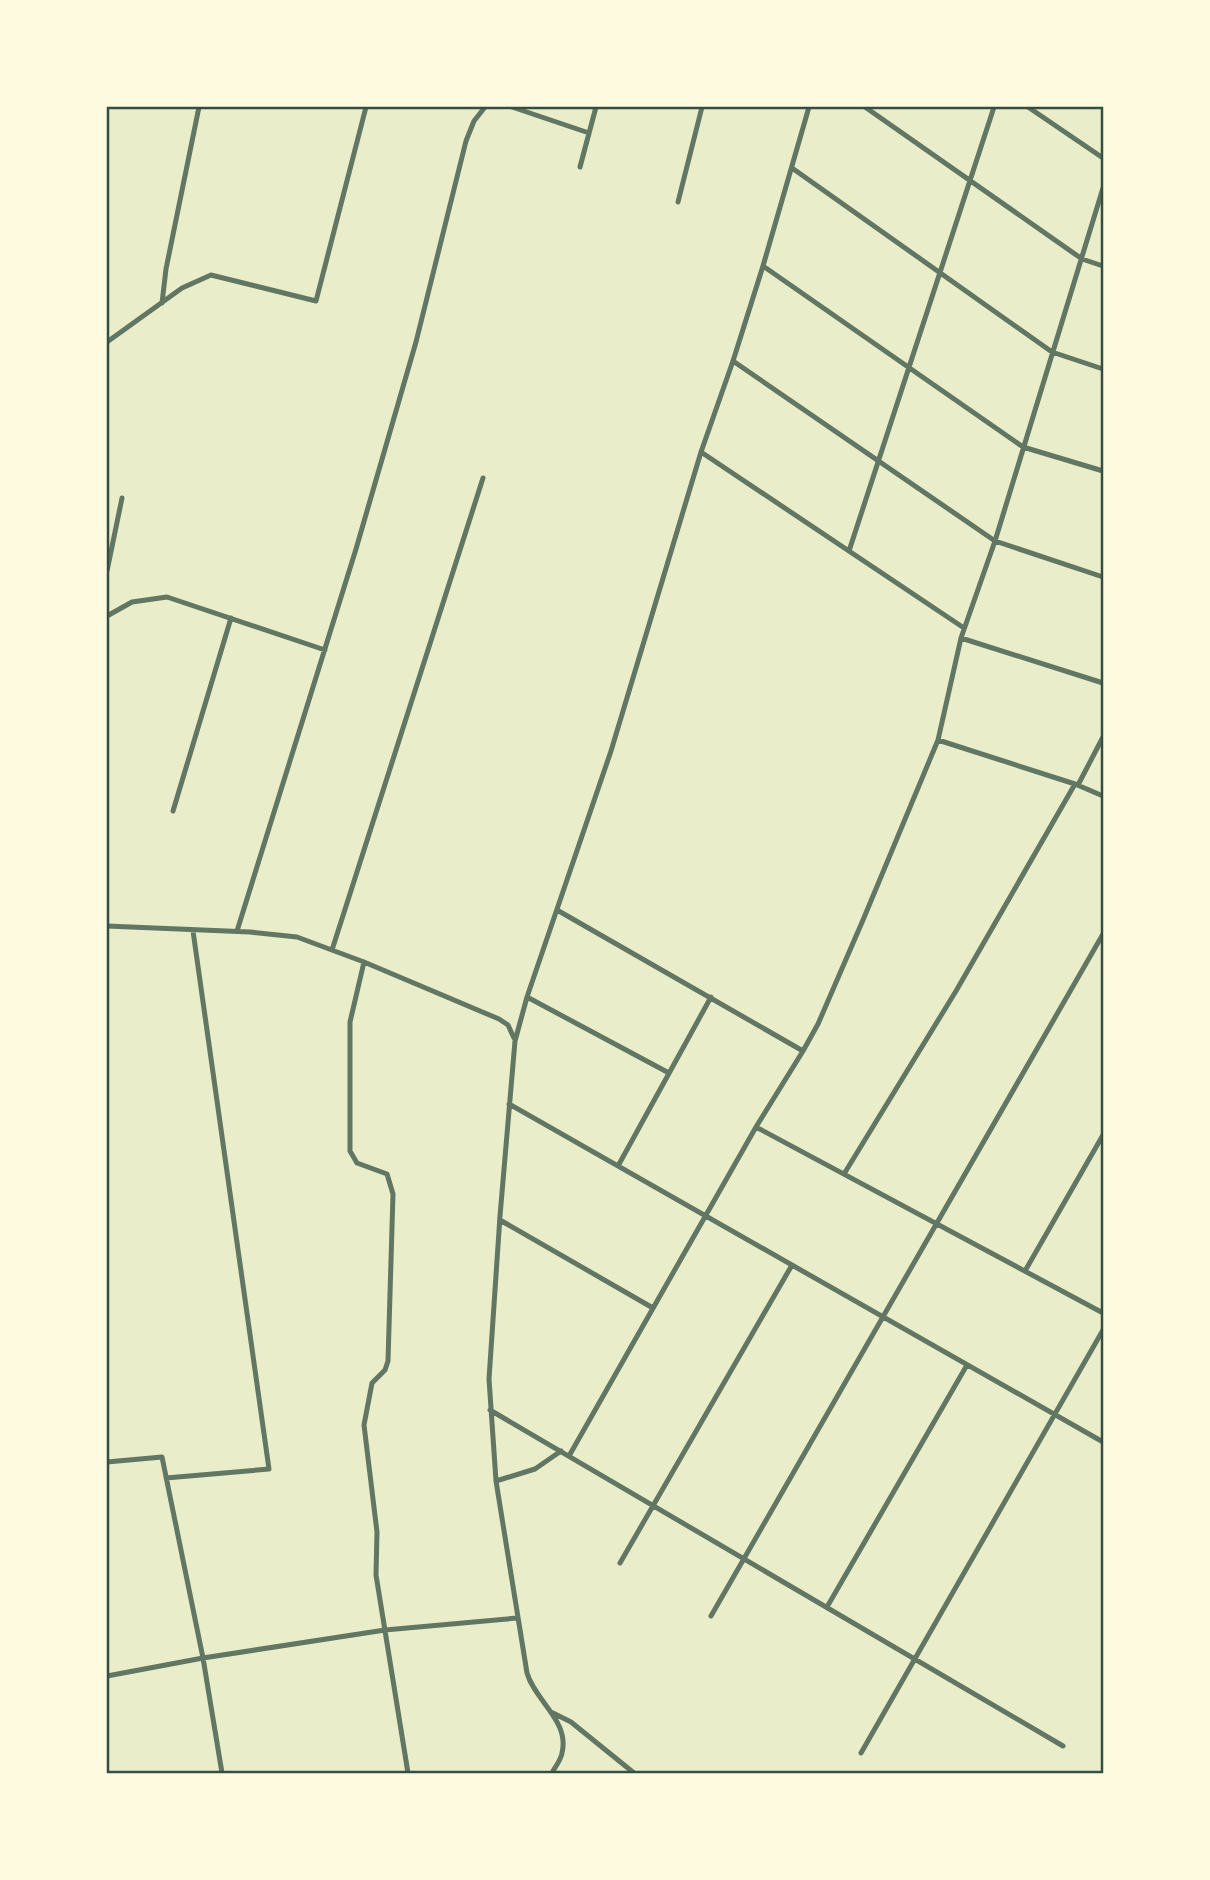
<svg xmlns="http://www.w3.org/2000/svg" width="1210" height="1880" font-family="Montserrat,sans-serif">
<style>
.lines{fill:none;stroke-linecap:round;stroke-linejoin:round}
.minor{stroke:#617663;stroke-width:5}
.neatline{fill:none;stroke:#344e41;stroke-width:2.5}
</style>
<rect width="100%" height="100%" fill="#e9edc9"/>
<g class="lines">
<path class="minor" d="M512,107L589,133
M865,107L1082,259L1103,266
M1028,107L1103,158
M580,167L596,107
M792,168L1052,352L1103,369
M678,202L702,107
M763,266L1023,447L1103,471
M162,303L166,269L199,107
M107,342L182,288L211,275L316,301L366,107
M733,361L995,541L1103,577
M701,452L964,628
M849,551L994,107
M107,571L122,498
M107,616L132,602L167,597L325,650
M961,638L1103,683
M938,740L1075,784L1103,796
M1078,785L1103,737
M173,811L231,618
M557,910L803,1051
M107,926L250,932L297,937L364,962L499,1019L508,1025L514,1038
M237,931L356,549L416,342L466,141L474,121L485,107
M332,950L483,478
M364,962L350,1022V1151L357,1163L387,1174L393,1194L388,1361L385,1370L372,1383L364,1425L377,1532L376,1575L408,1773
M527,997L669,1073
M509,1104L1103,1442
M756,1127L1103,1313
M618,1166L711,997
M844,1174L956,991L1075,784
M500,1220L653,1308
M1025,1271L1103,1135
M490,1410L1063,1746
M569,1456L756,1127L803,1051L818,1024L863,920L938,740L961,638L995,541L1103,188
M107,1462L162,1457L203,1658L222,1773
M166,1478L269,1469L193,931
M496,1481L535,1469L561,1451
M620,1563L792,1265
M827,1607L967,1365
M711,1616L1103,934
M107,1676L203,1658L385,1630L517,1618
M553,1713L571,1722L634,1773
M861,1753L1103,1330
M552,1773C555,1767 561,1760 562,1753C570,1721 535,1701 527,1673L496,1481L489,1379L500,1216L515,1041L527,997L611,751L701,452L733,361L763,266L809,107"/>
</g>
<rect width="1210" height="1880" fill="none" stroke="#fefae0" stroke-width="217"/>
<rect x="108" y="108" width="994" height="1664" class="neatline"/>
</svg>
